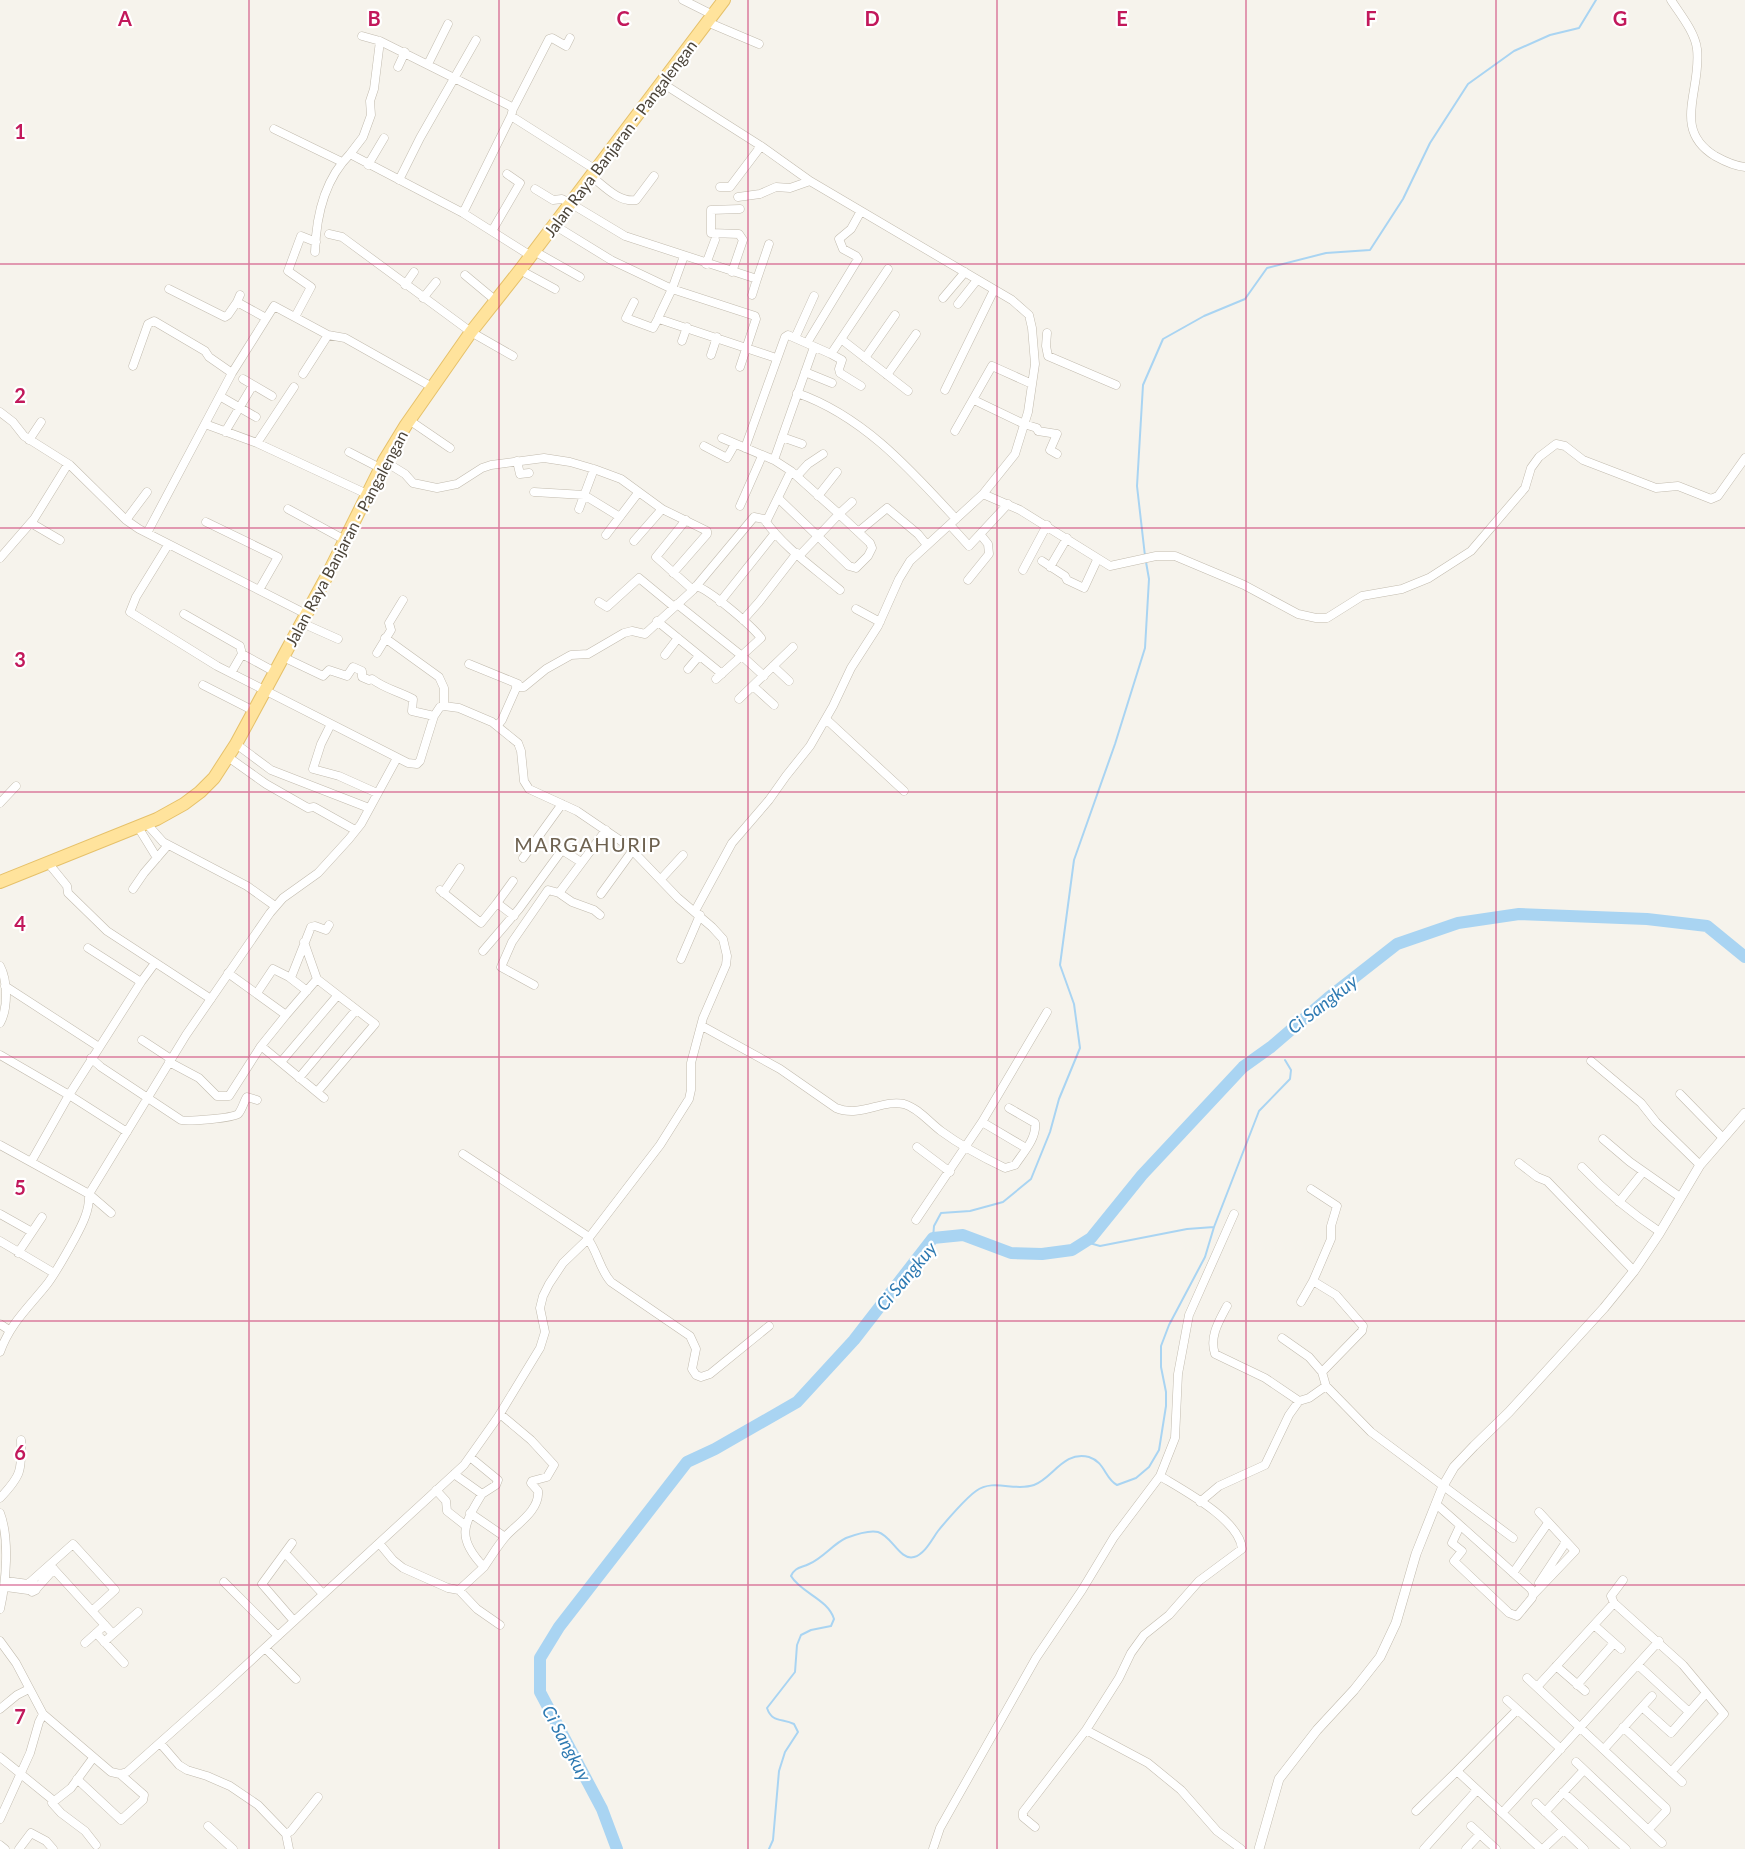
<svg xmlns="http://www.w3.org/2000/svg" width="1745" height="1849" font-family="Lato,sans-serif">
<style>
.lines{fill:none;stroke-linecap:round;stroke-linejoin:round}
.stream{stroke:#a9d4f2;stroke-width:2}
.river{stroke:#a9d4f2;stroke-width:12}
.minor-casing{stroke:#c2bbae;stroke-width:9}
.tertiary-casing{stroke:#c2bbae;stroke-width:10}
.primary-casing{stroke:#e6c16a;stroke-width:14}
.minor{stroke:#fff;stroke-width:8}
.tertiary{stroke:#fff;stroke-width:9}
.primary{stroke:#ffe39c;stroke-width:12}
.grid{fill:none;stroke:#c2185b;stroke-width:1.5;stroke-opacity:0.55}
.labels{text-anchor:middle;dominant-baseline:central;stroke-width:4.5;stroke-linejoin:round;paint-order:stroke}
.street-label{font-size:16px;fill:#4b4439;stroke:#fff}
.water-label{font-size:18px;font-style:italic;fill:#2e7ab2;stroke:#fff}
.quarter-label{font-size:20px;letter-spacing:1.5px;fill:#6e6250;stroke:#fff}
.grid-label{font-size:20px;text-anchor:middle;font-weight:bold;fill:#c2185b;stroke:#fff;stroke-width:4.5;stroke-linejoin:round;paint-order:stroke}
</style>
<rect width="100%" height="100%" fill="#f6f3ec"/>
<g class="lines">
<path class="stream" d="M1145,556L1137,486L1143,385L1163,339L1204,316L1245,299L1267,268L1326,253L1370,250L1403,199L1430,143L1468,84L1514,51L1550,35L1579,28L1596,0
M933,1238L934,1226L941,1213L970,1211L1003,1202L1031,1179L1050,1132L1059,1099L1080,1048L1074,1004L1060,965L1074,860L1115,744L1145,648L1149,579L1146,562
M1086,1242L1100,1246L1187,1229L1214,1227
M769,1849L773,1840L779,1771L785,1752L798,1732L794,1724C782,1718 772,1723 767,1708L795,1672L797,1645L801,1635L811,1630L831,1626L834,1619C828,1599 801,1593 791,1576C795,1567 801,1568 809,1564C823,1558 833,1544 846,1538C854,1535 870,1530 878,1532C892,1536 900,1561 914,1557C925,1554 932,1539 938,1531C946,1521 966,1498 976,1491C994,1478 1014,1492 1034,1485C1052,1479 1064,1450 1089,1457C1105,1462 1105,1479 1117,1485L1136,1478L1149,1467L1159,1450L1166,1406V1392L1161,1367V1346L1169,1325L1205,1257L1214,1227L1259,1111L1290,1079L1291,1070L1285,1060"/>
<path class="river" d="M617,1849L602,1809L540,1692V1658L559,1627L687,1462L715,1449L797,1402L854,1340L933,1238L963,1235L1011,1253L1042,1254L1072,1250L1091,1238L1142,1175L1243,1067L1271,1047L1328,998L1397,944L1458,923L1519,914L1647,919L1707,926L1745,957"/>
<defs>
<path id="minor" d="M683,0L713,15
M1671,0C1680,14 1695,32 1697,49C1702,90 1671,129 1715,156C1724,161 1734,166 1745,167
M707,22L759,44
M362,36L380,41L374,89L370,101L371,115L363,137L350,154L463,213L531,256
M380,41L510,106L513,109L511,116L596,170
M428,64L448,24
M398,67L405,52
M662,83L761,146L810,181L1012,300L1029,315L1032,328L1035,364L1028,412L1015,454L983,494L910,561L899,579L878,626L851,668L833,706L810,746L786,776L769,800L732,843L695,911
M513,109L549,39L552,38L566,46L570,38
M274,129L342,162
M368,165L384,138
M591,176C604,186 619,203 636,200L654,176
M399,180L420,138L476,40
M720,187H730L761,146
M535,189L553,200L562,199L570,203L625,236L757,279L769,244
M738,197L760,194L776,187L790,188L810,181
M463,213L511,116
M554,225L611,260L672,289L755,316L756,319L740,367
M492,231L520,183L507,174
M329,234L342,237L471,332L513,356
M534,251L580,277
M315,252C316,217 324,180 350,154
M684,256L672,289L659,316V319L776,358
M706,264L715,240
M520,270L555,289
M732,272L743,240L739,234L711,233V210L740,209
M465,275L495,300
M405,285L414,272
M169,289L225,317L228,315L237,302
M240,295L237,302L266,318
M752,295L757,279
M423,298L436,282
M943,298L965,272
M634,302L626,318L653,328L659,317
M958,304L977,280
M295,317L311,287L288,271L301,236L316,242
M1047,333L1046,346L1048,356L1116,385
M328,335L345,338L432,387
M795,338L814,296
M841,339L908,391
M682,341L687,327
M807,343L858,259L856,256L843,249L839,239L851,229L861,211
M831,354L842,360L839,369L840,373L861,386
M711,355L717,337
M865,358L895,315
M133,366L148,324L154,321L205,351L209,357L232,373
M805,372L832,383
M887,375L916,334
M243,379L272,396
M945,390L994,290
M797,393C863,416 910,469 956,519
M223,398L256,417
M974,400L1024,424L1037,428L1038,431L1057,434L1050,450L1057,454
M0,412L13,422L24,436L70,465L126,520L139,529L306,614
M409,420L450,448
M205,424L257,443L367,494
M955,431L992,366L1032,384
M225,432L253,385
M782,437L802,444
M722,438L774,460L791,471L839,514L800,555
M29,440L41,422
M257,443L294,387
M704,446L727,458L735,444
M745,448L785,337L788,335L831,354L888,269
M349,452L380,468
M774,460L814,347
M384,461L405,474L413,483L437,488L457,484L482,468L491,465L544,458L570,462L594,469L621,479L662,509L707,531V534L673,573
M517,461L520,474L529,473
M797,476L808,464L823,454
M534,492L584,495L620,517
M983,494L1020,510L1110,566L1156,556H1175L1244,585L1298,614L1316,618H1327L1362,596L1402,589L1429,578L1471,551L1525,488L1531,468L1539,457L1556,444L1565,446L1583,460L1656,488L1678,486L1711,499L1718,496L1745,458
M818,496L837,472
M778,498L849,566L856,568L868,556L872,548L870,543L839,514L852,502
M740,506L762,456
M288,509L345,540
M579,509L594,469
M126,520L147,492
M686,520L656,557L693,590
M206,522L278,557L259,590
M766,522L791,471
M31,523L60,540
M950,525L969,546L1008,504
M858,532L887,508L918,534L927,545
M147,533L232,373L274,306L328,335L303,374
M606,535L638,493
M634,541L662,509
M0,558L34,519L68,464
M1042,561L1065,576L1067,580L1084,588L1097,560
M1050,567L1067,538
M1023,570L1047,525
M968,580L989,554L988,544L980,534
M696,586C710,590 752,626 761,638L716,679
M599,602L607,607L639,578L673,606
M720,602L775,533
M677,604L742,656L764,676
M856,609L880,622
M184,614L240,646L242,654L275,672
M743,620L759,602L797,553
M657,621L722,674
M302,623L338,639
M385,638L439,677L444,688V706
M377,653L391,630L389,623L403,600
M665,655L678,638
M283,657L323,676L329,670L347,676L353,667L362,671V677L369,680L372,679C385,689 398,691 413,699L412,711L434,716
M469,664L518,684L502,720L498,725
M773,666L789,681
M688,669L699,656
M231,673L242,654
M203,685L254,711
M753,686L774,705
M516,687H524L546,669L571,655L588,654L624,633L632,631L645,634L693,590L754,517L764,519C783,547 814,568 840,590
M739,699L793,647
M826,719L904,791
M331,724L321,744L313,769L339,776L377,793
M236,744L271,770L369,808
M228,757L266,784L308,808L314,807L355,830
M0,803L16,786
M147,824L163,842L247,886L275,906
M138,827L157,858
M523,858L562,804
M49,864L67,886L68,893L107,931L211,999
M661,879L683,855
M133,889L144,873L168,845
M440,890L481,923L497,903L514,916
M443,893L460,868
M559,893L572,902L594,910L600,915
M601,894L633,850
M497,903L513,881
M483,951L519,909L562,850L581,862
M681,959L700,915
M0,966C8,981 8,1009 0,1023
M289,977L307,991
M141,982L155,963
M534,985L501,967L512,942L548,890L559,893L606,830
M5,986L99,1047
M257,993L273,969L289,977L292,975L311,927L315,926L326,930L329,925
M286,1015L317,979L304,942
M702,1026L780,1069L836,1108C860,1118 883,1099 904,1104C918,1108 929,1122 941,1131C960,1145 984,1158 1005,1168L1015,1165C1023,1153 1037,1138 1035,1123L1009,1108
M142,1040L171,1059
M261,1046L324,1098
M0,1055L69,1095L127,1132
M91,1058L101,1067L181,1120C188,1122 233,1118 238,1114C242,1110 244,1101 247,1097L257,1100
M1591,1061L1641,1103L1656,1122L1700,1165
M169,1062L199,1078L217,1096H229L261,1046L286,1015L228,973
M281,1062L337,996
M299,1078L356,1010
M317,1092L375,1024L317,979
M1680,1094L1723,1138
M982,1122L1047,1012
M1603,1139L1630,1162L1680,1197
M0,1145L89,1194L111,1213
M917,1147L950,1172
M463,1154L589,1237
M31,1162L69,1095L141,982L88,948
M1519,1163L1537,1177L1547,1181L1634,1271
M1582,1167C1606,1192 1631,1213 1660,1232
M1311,1189L1337,1206L1331,1226V1239L1313,1281
M1619,1202L1643,1172
M0,1214L32,1232
M916,1220L982,1122L1026,1148
M588,1239C598,1253 600,1270 611,1282L690,1336L696,1349L692,1369L696,1375L701,1377L710,1374L769,1326
M0,1241L54,1273
M18,1253L42,1217
M1301,1302L1313,1281L1336,1295L1363,1326L1362,1331L1322,1372L1326,1386L1371,1432L1513,1538
M1227,1306C1219,1321 1209,1337 1215,1354L1265,1378L1299,1401L1309,1398L1326,1386
M0,1324L9,1330
M1282,1338L1309,1357L1322,1372
M0,1352C10,1323 30,1306 48,1283C58,1269 66,1254 75,1238C82,1225 90,1210 89,1194L186,1035L270,913L283,898L318,873L349,839L361,824L397,758
M470,1457L498,1480L496,1485L482,1494
M454,1474L482,1494C463,1525 456,1538 484,1567L459,1590
M1160,1476C1183,1490 1240,1520 1242,1549L1199,1581L1169,1615L1144,1635L1131,1653L1119,1678L1086,1730L1148,1763L1181,1790L1217,1831L1241,1849
M436,1490L446,1501L447,1511L466,1526
M0,1498C21,1476 22,1471 21,1440
M1200,1502L1219,1486L1265,1465L1289,1415L1299,1401
M1436,1504C1468,1532 1500,1561 1531,1589L1533,1593L1532,1598L1517,1616L1509,1613L1454,1561L1462,1551L1452,1543L1460,1526
M0,1513C10,1539 6,1583 0,1609
M470,1513L505,1537
M292,1543L262,1584L294,1621
M379,1543L393,1560L403,1568L448,1588L459,1590L477,1609L500,1625
M285,1553L323,1594
M50,1565L113,1634
M484,1567C491,1557 498,1545 506,1536C517,1524 540,1510 538,1491L531,1483L532,1481L547,1477L554,1465L531,1440L500,1414
M1513,1573L1548,1523
M1623,1580L1611,1596L1614,1603L1683,1665L1724,1714L1671,1772
M6,1581L28,1584
M32,1582L37,1586L36,1590L32,1592L27,1588L28,1584L73,1544L115,1590L92,1611
M224,1582L278,1636
M1539,1583L1566,1542
M6,1587L28,1590
M37,1588L54,1569
M1533,1595L1575,1551L1539,1512
M1594,1625L1621,1649
M96,1633L124,1663
M0,1641L16,1663L43,1714L111,1772L120,1774L127,1772L218,1691L464,1465L498,1417L540,1348L545,1332L540,1308L543,1296L549,1284L563,1263L588,1239L660,1145L689,1099L691,1090V1063L703,1018L726,965L727,956L723,939L712,927L678,898L627,845L577,811L529,789L524,781L521,751L518,743L492,722L459,708L444,706L440,707L434,716L420,761L417,764L408,763L217,666L130,612L136,597L168,545
M104,1642L138,1612
M85,1643L105,1625
M265,1648L296,1679
M1638,1665L1688,1711
M1556,1666L1585,1691
M1527,1678L1666,1808V1811L1648,1830
M1577,1685L1614,1643
M1537,1687L1614,1603
M1507,1700L1561,1749
M1642,1707L1671,1733L1706,1693
M0,1709L17,1695L29,1689
M1623,1727L1682,1782
M160,1743L179,1765L187,1770L207,1776L230,1786L258,1805L286,1834L289,1849
M1604,1749L1652,1696
M0,1757L54,1801
M93,1758L71,1788L52,1803L61,1813L85,1831L96,1845
M1576,1762L1662,1843
M1457,1771L1517,1710
M77,1779L121,1820L143,1800L144,1795L120,1774
M1563,1792L1626,1849
M1536,1803L1584,1849
M1416,1811L1457,1771L1541,1849
M1545,1812L1584,1770
M1502,1813L1659,1641
M0,1819L30,1753L39,1722L43,1714
M208,1826L233,1849
M1471,1826L1496,1849
M1035,1827L1023,1817V1812L1086,1730
M286,1834L291,1831L318,1797
M0,1845L5,1849
M19,1849L31,1833L46,1841L53,1849
M933,1849L940,1828L1036,1658L1082,1590L1114,1537L1160,1476L1175,1438L1178,1374L1189,1315L1234,1214
M1424,1849L1477,1790
M1466,1849L1480,1834
M1543,1849L1563,1830"/>
<path id="tertiary" d="M1259,1849L1279,1779L1317,1730L1354,1690L1380,1657L1396,1623L1416,1554L1443,1486L1454,1467L1474,1446L1509,1412L1604,1308L1634,1271L1659,1234L1700,1165L1745,1113"/>
<path id="primary" d="M0,882L157,819L184,804L200,792L214,778L236,744L328,574L384,461L406,425L471,332L520,270L724,0"/>
</defs>
<use href="#minor" class="minor-casing"/>
<use href="#tertiary" class="tertiary-casing"/>
<use href="#primary" class="primary-casing"/>
<use href="#minor" class="minor"/>
<use href="#tertiary" class="tertiary"/>
<use href="#primary" class="primary"/>
</g>
<path class="grid" d="M249,0V1849M499,0V1849M748,0V1849M997,0V1849M1246,0V1849M1496,0V1849M0,264H1745M0,528H1745M0,792H1745M0,1057H1745M0,1321H1745M0,1585H1745"/>
<g class="labels">
<g class="street-label">
<text transform="translate(620 138) rotate(-53)">Jalan Raya Banjaran - Pangalengan</text>
<text transform="translate(346 538) rotate(-62)">Jalan Raya Banjaran - Pangalengan</text>
</g>
<g class="water-label">
<text transform="translate(1322 1004) rotate(-38)">Ci Sangkuy</text>
<text transform="translate(906 1276) rotate(-50)">Ci Sangkuy</text>
<text transform="translate(567 1743) rotate(62)">Ci Sangkuy</text>
</g>
<g class="quarter-label">
<text x="588" y="844">MARGAHURIP</text>
</g>
</g>
<g class="grid-label">
<text x="125" y="26">A</text>
<text x="374" y="26">B</text>
<text x="623" y="26">C</text>
<text x="872" y="26">D</text>
<text x="1122" y="26">E</text>
<text x="1371" y="26">F</text>
<text x="1620" y="26">G</text>
<text x="20" y="139">1</text>
<text x="20" y="403">2</text>
<text x="20" y="667">3</text>
<text x="20" y="931">4</text>
<text x="20" y="1195">5</text>
<text x="20" y="1460">6</text>
<text x="20" y="1724">7</text>
</g>
</svg>
